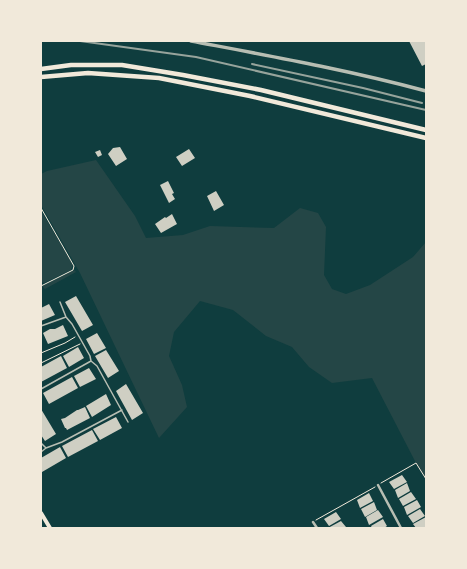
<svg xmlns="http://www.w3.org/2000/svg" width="467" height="569" font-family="'Noto Sans',sans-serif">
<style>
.green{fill:#244646}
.building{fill:#cfcfc3}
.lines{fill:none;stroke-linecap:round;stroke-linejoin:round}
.path{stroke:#f1e9da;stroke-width:1}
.service{stroke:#b8beb3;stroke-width:1.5}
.minor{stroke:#b8beb3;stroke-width:2.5}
.tertiary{stroke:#b8beb3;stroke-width:3.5}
.secondary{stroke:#f1e9da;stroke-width:4}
.trunk{stroke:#f1e9da;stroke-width:4.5}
.rail{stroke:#97a49c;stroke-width:2}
</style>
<rect width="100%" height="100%" fill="#0f3d3e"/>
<path class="green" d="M96,160L135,216L146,238L183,235L210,226L274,228L300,208L318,213L326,227L324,275L332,289L346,294L370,285L390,272L413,257L426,242V479L416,463L372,378L332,383L309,367L292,347L266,336L233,310L200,301L174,332L169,356L182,385L187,407L159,438L80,273L41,205V174L47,171Z
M41,211L73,264L71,270L44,283L41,282Z
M74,270L76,272L45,289L42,286Z"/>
<path class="building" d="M409,41H426V64L422,66Z
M120,147L127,159L116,166L108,154L113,148Z
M189,149L195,158L182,166L176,157Z
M100,150L102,155L98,157L95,152Z
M168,181L174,193L172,194L175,199L169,203L160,185Z
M216,191L224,205L214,211L207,196Z
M172,214L177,224L161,233L155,224L165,217L166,218Z
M76,296L93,325L82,331L65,302Z
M49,304L55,315L41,321V308Z
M63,325L68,336L48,344L43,333L50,329H55Z
M97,333L106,348L94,354L86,339Z
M78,347L84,358L69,367L63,356Z
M106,350L119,371L108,378L95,356Z
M61,356L67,368L41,382V367Z
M89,368L96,379L80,387L74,376Z
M72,377L78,388L49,404L43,393Z
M126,384L143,413L132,420L116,391Z
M106,394L111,405L92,417L86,406Z
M85,407L90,418L67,430L66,428H65L61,419L65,418L77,410H78Z
M41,409L56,434L45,441L41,435Z
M116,417L122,428L100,440L93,429Z
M92,430L98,441L68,457L62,446Z
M60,447L66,458L42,472L41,458Z
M402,475L407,482L394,489L389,482Z
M407,483L410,491L398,498L395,490Z
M411,492L416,499L403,506L399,499Z
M369,493L373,501L360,508L357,500Z
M417,500L421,507L407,515L404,507Z
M374,502L377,510L365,517L361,509Z
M420,509L425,516L413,523L408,516Z
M378,510L383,517L369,525L366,517Z
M336,512L341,519L329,526L324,519Z
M426,517V527L416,528L413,524Z
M383,519L387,526L384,528H372L371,526Z
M341,521L346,527L328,528Z"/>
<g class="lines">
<path class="path" d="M41,208L74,266L73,270L41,286
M41,353L65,343L75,337
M41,363L80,344
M381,483L416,463L426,479
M316,520L375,487"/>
<path class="service" d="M60,302L66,317L72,324L90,356L91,361L97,366L128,422
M41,326L66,317
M41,389L91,361
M41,443L46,448
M41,452L46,448L62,442L122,410"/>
<path class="minor" d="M378,485L401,528
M313,522L317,528"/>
<path class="tertiary" d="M191,41C270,56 348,70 426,91"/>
<path class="secondary" d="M41,513L50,528"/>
<path class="trunk" d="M41,69L71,65H122L183,75L261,90L426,130
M41,77L88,73L159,78L250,96L426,138"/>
<path class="rail" d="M80,41L196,57L426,110
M252,64L363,88L422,103"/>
</g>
<rect width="467" height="569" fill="none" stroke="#f1e9da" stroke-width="84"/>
</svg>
